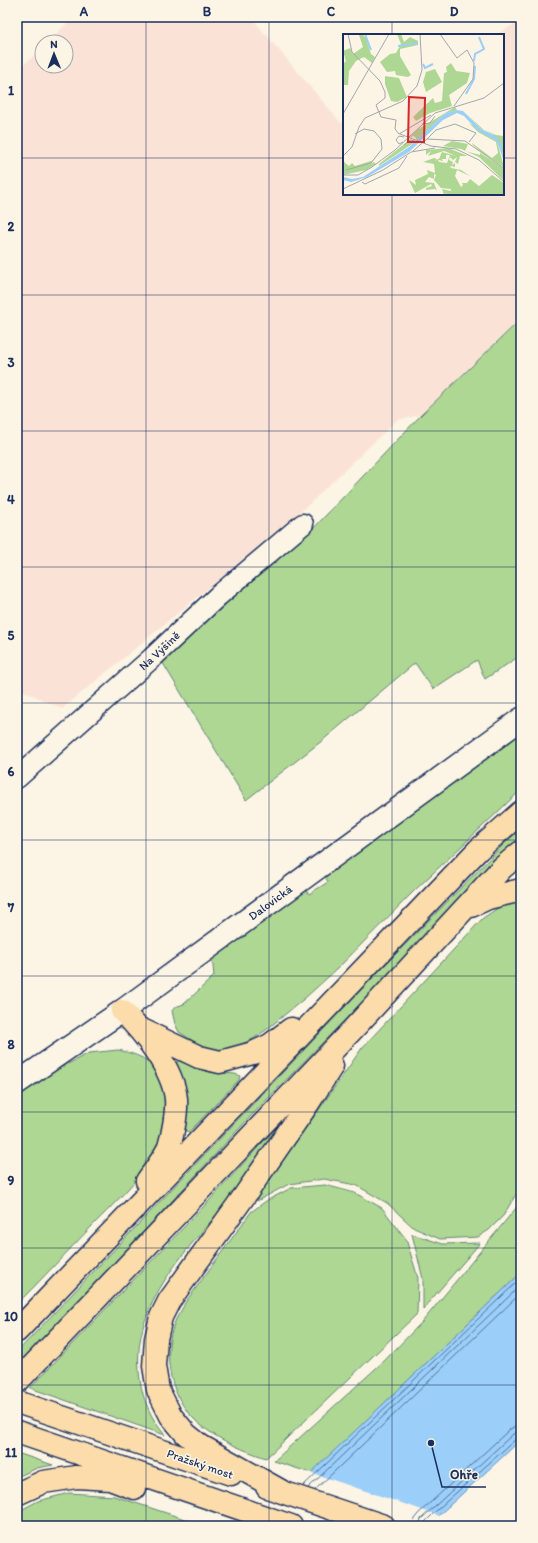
<svg xmlns="http://www.w3.org/2000/svg" width="538" height="1543" font-family="Itim,sans-serif">
<style>
.built{fill:#fae3d6}
.green{fill:#aed793;stroke:#648378}
.water{fill:#9bcff9;stroke:#688fbb}
.pier{fill:#fcf5e5}
.lines{fill:none;stroke-linecap:round;stroke-linejoin:round}
.shore{stroke:#4e6f9c;stroke-width:1}
.minor-casing{stroke:#1b2f5e;stroke-width:23}
.tertiary-casing{stroke:#1b2f5e;stroke-width:25}
.trunk-casing{stroke:#1b2f5e;stroke-width:25}
.minor{stroke:#fcf5e5;stroke-width:20}
.tertiary{stroke:#fcf5e5;stroke-width:22}
.trunk{stroke:#fcdcab;stroke-width:22}
.grid{fill:none;stroke:#1b2f5e;stroke-width:1;stroke-opacity:0.55}
.labels{text-anchor:middle;dominant-baseline:central;stroke-width:3;stroke-linejoin:round;paint-order:stroke}
.street-label{font-size:12px;fill:#1b2f5e;stroke:#fcf5e5}
.inset-river{fill:none;stroke:#9bcff9;stroke-width:2}
.inset-road{fill:none;stroke:#a2a6af;stroke-width:1}
.view{fill:#d62828;fill-opacity:0.15;stroke:#d62828;stroke-width:2}
.inset-edge{fill:none;stroke:#1b2f5e;stroke-width:2}
.leader{fill:none;stroke:#1b2f5e;stroke-width:1.5}
.callout-dot{fill:#1b2f5e;stroke:#fcf5e5;stroke-width:1.5}
.callout-label{font-size:13px;text-anchor:middle;font-weight:bold;fill:#1b2f5e;stroke:#fcf5e5;stroke-width:3;stroke-linejoin:round;paint-order:stroke}
.neatline{fill:none;stroke:#1b2f5e;stroke-width:1.5}
.grid-label{font-size:13px;text-anchor:middle;font-weight:bold;fill:#1b2f5e}
</style>
<rect width="100%" height="100%" fill="#fcf5e5"/>
<filter id="ink" filterUnits="userSpaceOnUse"><feTurbulence type="fractalNoise" baseFrequency=".025" numOctaves="2"/><feDisplacementMap in="SourceGraphic" scale="8" xChannelSelector="R" yChannelSelector="G"/><feConvolveMatrix kernelMatrix="1 2 1 2 8 2 1 2 1" color-interpolation-filters="sRGB"/></filter>
<g filter="url(#ink)">
<path class="built" d="M73,17H251L341,123L344,122V194H503V35H495L516,23L521,30V318L421,415L397,420L304,509L62,709L17,688V69L28,61L42,48V66H66V42H48Z"/>
<path class="green" d="M521,319V655L485,679L477,660L433,689L415,663L323,740L246,800L161,660L310,532L421,415Z
M521,733V790L413,892L338,968L305,998L266,1030L253,1039L230,1049L212,1050L203,1047L179,1032L175,1024L172,1011L175,1007L184,1004L214,976L213,966L211,957L305,889L309,894L328,882L325,876Z
M521,829V839L250,1117L107,1271L17,1365V1352L380,970L505,843Z
M521,900V1186L503,1216L489,1230L478,1237L440,1239L414,1228L387,1203L356,1185L324,1179L289,1184L257,1201V1198L362,1048L483,918L501,906Z
M118,1050C145,1056 161,1064 164,1094C165,1106 167,1120 164,1131C152,1170 118,1199 91,1227C66,1253 42,1279 17,1304V1097L56,1070L89,1053Z
M179,1061L210,1072L235,1074L240,1076L239,1080L189,1132L184,1130L185,1103L176,1068V1063Z
M285,1118C269,1143 253,1170 234,1194C190,1248 128,1303 140,1380C143,1400 151,1419 165,1435L30,1388L207,1203Z
M325,1185L355,1193L382,1208L406,1239L418,1278L417,1314L266,1458C245,1451 221,1441 203,1427C170,1402 160,1356 176,1319C179,1314 183,1308 185,1303L251,1212L266,1201L291,1188Z
M521,1202V1273L311,1473L274,1461L385,1360L423,1321Z
M412,1234L443,1244L480,1243L423,1309V1279Z
M17,1453L53,1465L37,1468L17,1477Z
M69,1493L114,1496L194,1522L190,1526H17V1512L38,1501Z"/>
<path class="water" d="M521,1273V1439L510,1450L427,1526H255Z"/>
<path class="pier" d="M309,1472L440,1516L430,1526H253Z"/>
<g class="lines">
<path class="shore" d="M303,1486L521,1278
M308,1488L521,1285
M315,1490L521,1293
M413,1526L414,1519L418,1514L509,1430L515,1426L521,1425
M419,1526L421,1519L434,1507L513,1434L521,1431
M424,1526L425,1522L437,1510L517,1438L521,1436"/>
<defs>
<g id="minor">
<path id="s1" d="M17,778L152,658L218,596L303,524"/>
</g>
<g id="tertiary">
<path id="s2" d="M17,1083L122,1011L521,719"/>
</g>
<path id="trunk" d="M471,906L488,898L521,890
M122,1011C143,1032 173,1068 176,1099C177,1112 173,1134 169,1147C164,1158 155,1170 147,1181
M140,1029L199,1057L220,1062L253,1053L270,1045L291,1029
M17,1331L478,850L521,812
M17,1382L355,1027L502,868L521,852
M17,1402L231,1474
M17,1432L291,1526
M267,1487L384,1526
M281,1491L201,1446L186,1434L171,1416L158,1390L154,1366L156,1339L161,1317L169,1301L245,1195L307,1105L332,1066
M17,1494L43,1482L77,1477L110,1479L134,1488"/>
</defs>
<use href="#minor" class="minor-casing"/>
<use href="#tertiary" class="tertiary-casing"/>
<use href="#trunk" class="trunk-casing"/>
<use href="#minor" class="minor"/>
<use href="#tertiary" class="tertiary"/>
<use href="#trunk" class="trunk"/>
</g>
</g>
<path class="grid" d="M146,17V1526M269,17V1526M392,17V35M17,158H344M503,158H521M392,194V1526M17,295H521M17,431H521M17,567H521M17,703H521M17,840H521M17,976H521M17,1112H521M17,1248H521M17,1385H521"/>
<g class="labels">
<g class="street-label">
<text stroke="none"><textPath href="#s1" startOffset="191">Na Výšině</textPath></text>
<text stroke="none"><textPath href="#s2" startOffset="311">Dalovická</textPath></text>
<text transform="translate(200 1464) rotate(19)">Pražský most</text>
</g>
</g>
<g transform="translate(343 34)">
<rect width="161" height="161" fill="#fcf5e5"/>
<path d="M54,0H58L61,8L67,3L75,7V11L57,15V22L68,41L65,43L53,41L52,37L44,38L37,28L47,20L53,19L58,10ZM16,1H20L23,4L28,20L32,23L29,29L21,23L13,27L6,37L5,51H0V30L3,27L0,17L7,14L10,20L20,13ZM108,29L113,37L127,39L124,49L106,61L109,72L87,79L73,87L70,83L90,64L92,69L99,67L101,39L104,38L103,33ZM92,35L99,48L83,58L80,48L83,38ZM42,42L56,44L64,63L54,68L48,67L42,50ZM112,73L114,76L101,80L74,106L71,102L66,104L74,96ZM122,79L141,96L149,99L153,101L161,102V122L150,100L138,95ZM126,89L154,107L161,133L138,118L130,111L129,109L149,124L155,119L153,108L135,98ZM65,107L72,108L36,132V130ZM109,107L125,110L122,117L137,121V119L161,134V147L136,123L118,115L100,112ZM105,114L125,122H117L115,130L112,128L114,123L110,126L107,123L106,126L110,128L109,131L112,129V133L107,132L108,134L118,136L127,142L114,136L112,142L118,153L120,151L119,149H124L127,145L136,152L149,141L161,149V161H103V159L101,161L99,155L108,157V155L98,154L91,146L93,141L91,140V145L86,143L82,148L91,149L94,157L92,155L83,156V154L89,152L88,150L72,159L66,146L73,151L72,146L85,140L84,136L92,139L91,130L80,128L91,124L94,125L92,127L95,125H99L100,127L95,126L96,128L104,129L107,121H103V125H96L99,118L113,122L101,117L85,122L88,117L83,121V116ZM31,126L25,131L3,136L25,131L31,128L33,130L23,136L0,141V127L6,132L9,129L12,132Z" fill="#aed793"/>
<path d="M113,76L120,77L138,95L153,102L158,109L161,128L154,107L134,96L121,82L114,79L100,86L66,118L24,143L8,148L0,146V143L9,145L20,143L66,113L101,80Z" fill="#9bcff9"/>
<path class="inset-river" d="M22,0L28,16M55,12L75,9M131,27L132,20L141,15L136,3M80,30L82,34L90,30M123,60L131,45L132,32"/>
<path class="inset-road" d="M5,0L9,18L37,47L42,58V64L33,71L38,83L53,86L52,95L56,100L88,81M97,0L114,24L124,16L131,29L130,45L111,72M0,80L46,0M79,90L87,89L92,82M57,100L88,112L113,115M84,105L93,96L112,90L133,99L126,108M60,108L56,110L53,106L56,102L61,103M61,111L67,106L72,107M113,115L136,126L161,148M70,117L84,105L122,107L161,134M68,118L92,114M0,122L9,113L16,93L22,84L60,67L74,52L79,36L77,0M3,136L28,129L39,115L38,105L31,97L21,95L12,100M0,141H15L29,133L52,116L92,79L141,64L161,49M19,148L22,150L56,134L64,122M0,155L40,136L68,118"/>
<path class="view" d="M66,63L82,64L81,108H65Z"/>
<rect width="161" height="161" class="inset-edge"/>
</g>
<path class="leader" d="M431 1443L442 1487H486"/>
<circle class="callout-dot" cx="431" cy="1443" r="4"/>
<g class="callout-label">
<text x="464" y="1479">Ohře</text>
</g>
<rect width="538" height="1543" fill="none" stroke="#fcf5e5" stroke-width="44"/>
<g transform="translate(54 54) rotate(359)"><circle r="19" fill="#fcf5e5" stroke="#a2a6af"/>
<path d="M0-3L7 15L0 10L-7 15Z" fill="#1b2f5e"/>
<text y="-6" font-size="11" font-weight="bold" text-anchor="middle" fill="#1b2f5e">N</text>
</g>
<rect x="22" y="22" width="494" height="1499" class="neatline"/>
<g class="grid-label">
<text x="84" y="16">A</text>
<text x="207" y="16">B</text>
<text x="331" y="16">C</text>
<text x="454" y="16">D</text>
<text x="11" y="95">1</text>
<text x="11" y="231">2</text>
<text x="11" y="367">3</text>
<text x="11" y="504">4</text>
<text x="11" y="640">5</text>
<text x="11" y="776">6</text>
<text x="11" y="912">7</text>
<text x="11" y="1049">8</text>
<text x="11" y="1185">9</text>
<text x="11" y="1321">10</text>
<text x="11" y="1457">11</text>
</g>
</svg>
